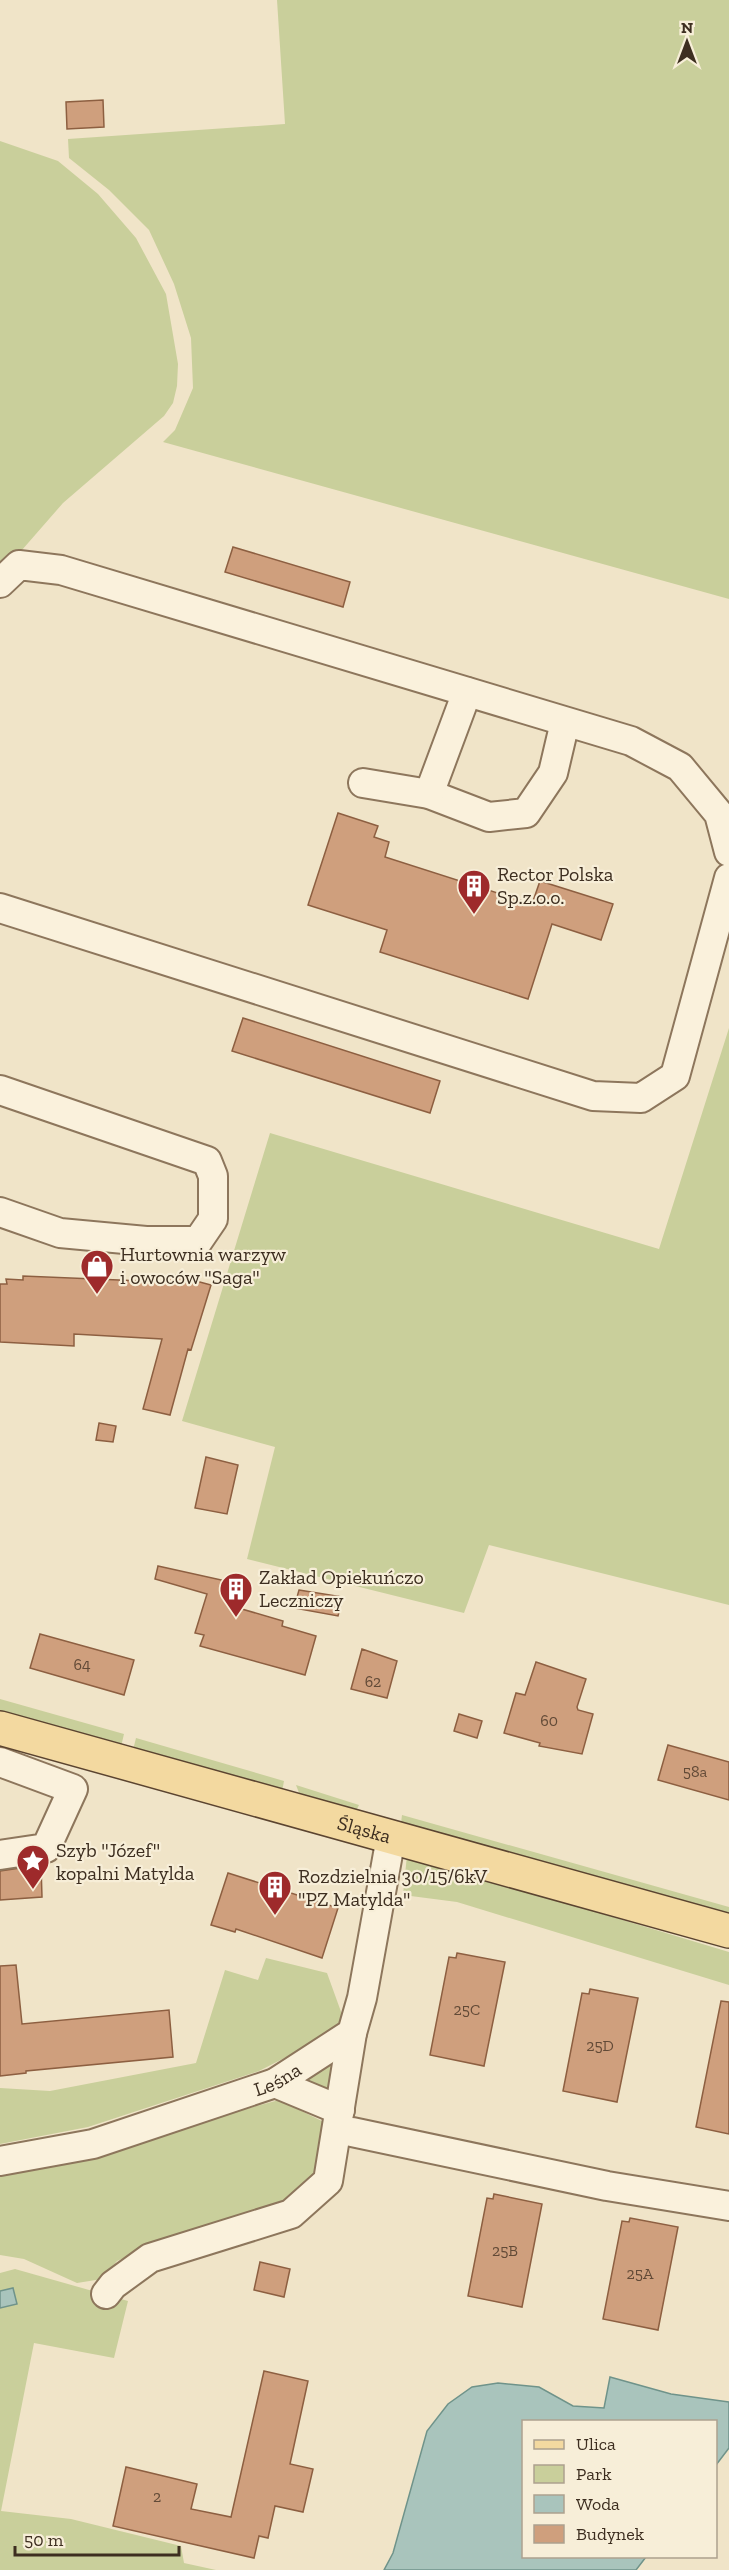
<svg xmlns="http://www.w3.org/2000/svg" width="729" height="2570" font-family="'Zilla Slab',serif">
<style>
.green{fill:#c9cf9b}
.water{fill:#a9c4bc;stroke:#6f938a;stroke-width:1.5}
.building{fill:#cf9f7d;stroke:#8d5f41;stroke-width:1.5}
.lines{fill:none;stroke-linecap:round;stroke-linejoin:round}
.minor-casing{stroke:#8d765c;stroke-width:32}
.major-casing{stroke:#5b4430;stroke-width:36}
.minor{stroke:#faf1dc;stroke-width:28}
.major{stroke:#f3d9a0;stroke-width:33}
.labels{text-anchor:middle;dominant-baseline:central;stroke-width:4.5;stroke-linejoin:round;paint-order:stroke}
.number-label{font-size:16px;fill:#624a37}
.poi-label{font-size:20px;fill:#3d2e20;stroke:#f7eed8;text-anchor:start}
.street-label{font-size:20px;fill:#3d2e20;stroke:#f7eed8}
</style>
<rect width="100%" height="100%" fill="#f0e4c8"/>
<path class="green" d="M277,0H729V599L163,442L175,430L193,388L191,338L174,284L149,230L109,190L69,158L68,139L285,124Z
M0,141L58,161L98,194L136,238L166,294L178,364L177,386L173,403L164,416L63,503L15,558L0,569Z
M729,1028V1605L489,1545L464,1613L247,1559L275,1447L182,1421L270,1133L659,1249Z
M0,1699L124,1734L120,1751L0,1717Z
M136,1738L284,1781L281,1797L132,1754Z
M296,1785L359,1805L355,1813L301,1798Z
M402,1815L729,1907V1923L400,1831Z
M407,1855L729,1952V1985L457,1902L403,1895Z
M266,1958L327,1973L344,2020L296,2052L259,2071L88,2127L0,2144V2088L50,2091L196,2063L225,1970L258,1980Z
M331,2066L335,2079L327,2091L304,2081L321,2067Z
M279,2100L334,2127L322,2178L287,2207L166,2239L117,2261L102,2279L77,2283L24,2259L0,2255V2169L93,2151Z
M15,2269L128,2301L114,2358L34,2343L1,2511L71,2519L181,2546L184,2563L216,2570H0V2273Z"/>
<path class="water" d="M13,2288L17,2304L0,2308V2291Z
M610,2377L671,2394L729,2402V2448L716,2465V2422H524V2556L646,2557L636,2570H384L393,2553L427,2431L448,2404L472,2387L498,2383L539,2387L573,2406L604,2408Z"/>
<path class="building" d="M103,100L104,127L67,129L66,102Z
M233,547L350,582L343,607L225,572Z
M338,813L378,826L374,837L389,842L385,857L532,904L540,881L613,904L601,940L552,924L528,999L380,952L387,930L308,905Z
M243,1018L440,1081L430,1113L232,1051Z
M170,1274L211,1285L191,1350L188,1349L170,1415L143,1409L162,1339L74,1334V1346L0,1342V1284H7L6,1279L23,1280V1276L167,1282Z
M99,1423L116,1426L113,1442L96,1440Z
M206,1457L238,1465L227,1514L195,1508Z
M158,1566L235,1583L228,1605L283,1621L282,1626L316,1636L305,1675L200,1646L204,1635L195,1633L207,1594L155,1579Z
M299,1590L343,1597L338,1616L294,1608Z
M40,1634L134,1660L124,1695L30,1668Z
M362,1649L397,1661L387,1698L351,1689Z
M536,1662L586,1679L577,1707L578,1710L593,1714L582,1754L539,1746L540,1743L504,1733L516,1693L525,1695Z
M459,1714L482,1721L477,1738L454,1731Z
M668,1745L729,1762V1800L658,1780Z
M41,1865L42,1897L0,1900V1871Z
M228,1873L338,1908L322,1958L236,1929L235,1932L211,1925Z
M457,1953L505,1962L484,2066L430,2055L449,1957L456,1958Z
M16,1965L22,2024L169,2010L173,2057L26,2071V2073L0,2076V1966Z
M590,1989L638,1998L617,2102L563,2091L582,1993L589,1994Z
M721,2001L729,2002V2134L696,2127Z
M494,2194L542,2204L522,2307L468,2296L487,2198L493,2199Z
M630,2218L678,2227L658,2330L603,2319L622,2221L629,2222Z
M260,2262L290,2269L284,2297L254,2290Z
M264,2371L308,2381L290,2464L313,2469L303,2512L275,2506L268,2538L259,2536L254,2558L113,2526L126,2467L197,2484L191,2509L231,2517Z"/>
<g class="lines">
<defs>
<g id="minor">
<path d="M0,583L19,565L61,570L631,741L680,767L719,814L729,852"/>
<path d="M363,783L429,794L489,817L526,813L553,773L565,722"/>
<path d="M429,794L467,692"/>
<path d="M0,908L593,1096L641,1098L675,1076L729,878"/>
<path d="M0,1090L207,1161L213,1176V1219L198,1241H146L60,1233L0,1212"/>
<path d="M0,1762L73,1789L46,1848L0,1855"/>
<path d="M275,2083L340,2110"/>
<path d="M352,2132L607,2186L729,2206"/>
<path id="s1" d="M0,2161L93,2144L275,2083L352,2033L362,1998L391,1837"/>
<path d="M106,2294L113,2285L150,2258L291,2214L328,2181L352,2033"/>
</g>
<g id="major">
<path id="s2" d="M0,1728L729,1931"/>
</g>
</defs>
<use href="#minor" class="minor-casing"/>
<use href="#major" class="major-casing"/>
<use href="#minor" class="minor"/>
<use href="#major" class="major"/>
</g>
<defs>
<symbol id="building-pin" viewBox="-11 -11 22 30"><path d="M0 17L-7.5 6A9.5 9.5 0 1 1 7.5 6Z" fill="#9e2a2b" stroke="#f7eed8"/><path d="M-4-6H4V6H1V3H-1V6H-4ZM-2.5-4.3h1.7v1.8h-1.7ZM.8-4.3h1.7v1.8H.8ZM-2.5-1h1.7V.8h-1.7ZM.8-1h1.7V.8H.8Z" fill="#fff"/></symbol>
<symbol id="shop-pin" viewBox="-11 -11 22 30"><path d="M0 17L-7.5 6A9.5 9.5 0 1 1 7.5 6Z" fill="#9e2a2b" stroke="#f7eed8"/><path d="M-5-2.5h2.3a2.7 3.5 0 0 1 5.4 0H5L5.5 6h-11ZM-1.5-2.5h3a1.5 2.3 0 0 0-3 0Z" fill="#fff"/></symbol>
<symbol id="sight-pin" viewBox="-11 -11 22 30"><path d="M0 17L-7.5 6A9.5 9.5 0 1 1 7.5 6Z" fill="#9e2a2b" stroke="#f7eed8"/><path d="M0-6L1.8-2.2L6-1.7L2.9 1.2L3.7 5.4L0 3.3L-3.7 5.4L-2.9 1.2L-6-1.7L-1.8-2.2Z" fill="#fff"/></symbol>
</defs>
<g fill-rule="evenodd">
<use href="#building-pin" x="455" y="867" width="38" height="52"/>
<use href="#shop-pin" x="78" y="1247" width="38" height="52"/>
<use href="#building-pin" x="217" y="1570" width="38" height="52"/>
<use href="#sight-pin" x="14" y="1842" width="38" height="52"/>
<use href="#building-pin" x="256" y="1868" width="38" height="52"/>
</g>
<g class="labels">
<g class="number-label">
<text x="82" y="1664">64</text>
<text x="373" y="1681">62</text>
<text x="549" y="1720">60</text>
<text x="695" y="1771">58a</text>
<text x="467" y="2009">25C</text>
<text x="600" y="2045">25D</text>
<text x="505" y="2250">25B</text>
<text x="640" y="2273">25A</text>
<text x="157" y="2496">2</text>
</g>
<g class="poi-label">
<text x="497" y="874">Rector Polska<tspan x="497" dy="23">Sp.z.o.o.</tspan></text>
<text x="120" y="1254">Hurtownia warzyw<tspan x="120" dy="23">i owoców "Saga"</tspan></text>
<text x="259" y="1577">Zakład Opiekuńczo<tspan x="259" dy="23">Leczniczy</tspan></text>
<text x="56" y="1850">Szyb "Józef"<tspan x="56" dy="23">kopalni Matylda</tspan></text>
<text x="298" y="1876">Rozdzielnia 30/15/6kV<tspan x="298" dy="23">"PZ Matylda"</tspan></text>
</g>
<g class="street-label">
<text stroke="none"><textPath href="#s2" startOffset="378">Śląska</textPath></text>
<text stroke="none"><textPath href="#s1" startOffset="290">Leśna</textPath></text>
</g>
</g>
<rect x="522" y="2420" width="195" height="138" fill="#f7eed8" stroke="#ada18e" stroke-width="1.5"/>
<rect x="534" y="2440" width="30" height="9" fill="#f3d9a0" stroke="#ada18e" stroke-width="1.5"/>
<text x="576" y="2450" font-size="18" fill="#3d2e20">Ulica</text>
<rect x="534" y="2465" width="30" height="18" fill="#c9cf9b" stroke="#ada18e" stroke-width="1.5"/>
<text x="576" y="2480" font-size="18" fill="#3d2e20">Park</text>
<rect x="534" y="2495" width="30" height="18" fill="#a9c4bc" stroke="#ada18e" stroke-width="1.5"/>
<text x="576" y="2510" font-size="18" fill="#3d2e20">Woda</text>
<rect x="534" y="2525" width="30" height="18" fill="#cf9f7d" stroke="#ada18e" stroke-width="1.5"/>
<text x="576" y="2540" font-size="18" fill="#3d2e20">Budynek</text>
<g transform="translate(687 42)" stroke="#f7eed8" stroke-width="4.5" paint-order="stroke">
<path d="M0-4.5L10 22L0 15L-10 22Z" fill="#3d2e20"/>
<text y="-9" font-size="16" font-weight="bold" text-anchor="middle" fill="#3d2e20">N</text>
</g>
<path d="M15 2546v9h164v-9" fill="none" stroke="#3d2e20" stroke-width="3"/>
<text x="24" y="2546" font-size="18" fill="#3d2e20" stroke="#f7eed8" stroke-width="4.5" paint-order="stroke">50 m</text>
</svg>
